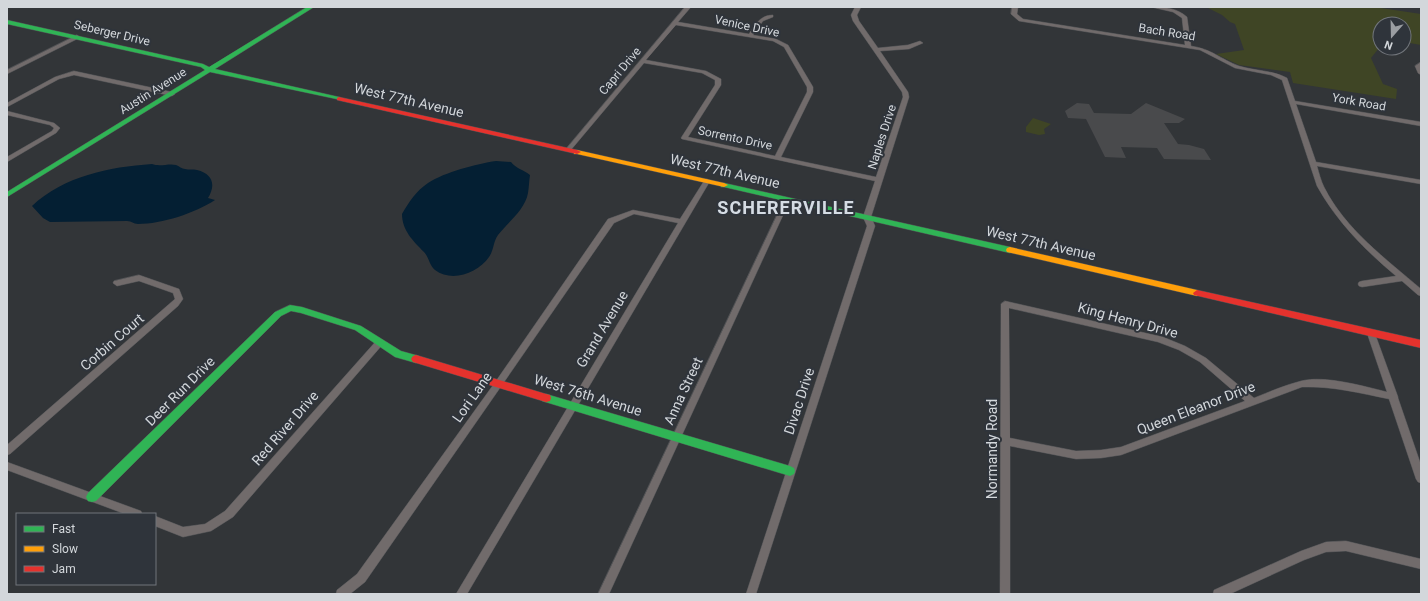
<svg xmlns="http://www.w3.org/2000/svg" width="1428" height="601" font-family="Roboto,sans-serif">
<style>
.green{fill:#3f4525}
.water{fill:#041f33}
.building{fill:#494a4c}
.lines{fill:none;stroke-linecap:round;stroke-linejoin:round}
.street-casing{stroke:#505255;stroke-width:1}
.fast-casing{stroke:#505255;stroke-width:1}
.slow-casing{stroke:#505255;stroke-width:1}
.jam-casing{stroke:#505255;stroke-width:1}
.street{fill:#716b6b;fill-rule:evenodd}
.fast{fill:#30b455;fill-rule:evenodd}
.slow{fill:#ff9f0a;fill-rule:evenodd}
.jam{fill:#e5322d;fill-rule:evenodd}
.labels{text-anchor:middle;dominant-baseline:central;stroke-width:4;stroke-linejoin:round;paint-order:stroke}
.far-street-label{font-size:12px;fill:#d3d7db;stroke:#2f343b}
.street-label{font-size:14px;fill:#d3d7db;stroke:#2f343b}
.district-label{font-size:18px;font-weight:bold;letter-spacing:1px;fill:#d5dce4;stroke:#2f343b}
</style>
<rect width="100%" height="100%" fill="#323538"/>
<path class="green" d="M1206,7H1374L1421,14V45L1404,42V24H1380V48H1386H1379L1371,58L1383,84L1397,89L1396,99L1293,83L1290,72L1239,65L1216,54L1244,50L1235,24L1230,22L1222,15Z
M1033,118L1051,124L1044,129L1045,134L1039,135L1026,132V127Z"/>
<path class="water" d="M496,161L511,162C515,168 524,170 530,175C529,181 529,187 528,193C525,210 508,222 498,235C493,242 494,250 489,257C478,273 452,283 435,270C429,265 429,257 424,252C413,241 402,230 402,214C409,202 416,191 428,183C445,172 476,164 496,161Z
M152,164C160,167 169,163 176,165C179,166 182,169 185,169C189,170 193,169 197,170C213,174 216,185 208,198L215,200C195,213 162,224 138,224C133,224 132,221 127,221L50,222L43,218L32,206C64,176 109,167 152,164Z"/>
<path class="building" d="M1077,103L1089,104L1094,113L1131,114L1146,103L1185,119L1179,123H1164L1178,144L1189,145L1204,149L1211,160L1164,159L1157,148L1121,147L1126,158L1105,157L1086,119L1068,118L1065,111Z"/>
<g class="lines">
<defs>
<path id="street" d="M685,7H691L678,22L749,34C755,25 760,15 773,15V17L763,21L753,35L776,39L788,45L813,87V92L781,157L876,177L903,97L902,92L853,21L851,15L855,7H861L857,15L859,21L878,48L908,45L920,41L923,43L909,49L880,51L908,92L909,97L871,217L875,226L756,594H746L867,226L863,217L875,181L682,139L681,138L715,85V80L702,73L644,63L570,151H566V149ZM676,25L773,41L784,47L807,87V92L775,156L688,137L721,85V79L706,71L646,60Z
M1012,7H1018L1017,14L1023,19L1185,45L1182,18L1173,12L1151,7C1165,7 1177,8 1187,17L1191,46C1212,49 1220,59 1239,66C1255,71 1272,70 1287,78L1295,101L1421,122V126L1296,104L1316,162L1421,180V184L1317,166C1319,173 1321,181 1324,187C1345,229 1386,259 1421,289V296L1418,295L1402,281L1362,287L1359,286L1358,284L1359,282L1362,281L1396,276C1365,250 1337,222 1317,186L1282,80L1271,75L1235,68L1200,50L1019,21L1011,14Z
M77,35L80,37L79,38L7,74V70Z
M1421,62V75L1418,73L1415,66Z
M74,71L172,92L175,94L172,96L74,75L59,79L7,107V103L55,77Z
M7,111L54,123L60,128L56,133L7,162V157L52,131L54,128L50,125L7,115Z
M707,179L710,181L467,594H456L678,223L634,214L614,223L502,385L365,582L350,594H336L337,590L357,574L496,381L608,219L633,210L680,219L704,181Z
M785,198H789L790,200L609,594H598Z
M139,275L179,289L183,299L178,306L10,454L7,455V445L175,299L173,293L139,281L117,286L113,283L114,281Z
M1005,301L1163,337L1185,346L1206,358L1254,398C1269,392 1285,385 1301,381C1324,375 1363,386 1387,392L1367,333L1368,331H1374L1398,397V398L1421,465V483L1418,482L1416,479L1389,399C1360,393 1332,386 1302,387L1121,455L1101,458L1076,459L1010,446V594H1000L1001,304ZM1009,308L1158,342L1179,350L1200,362L1245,401L1121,447L1101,450L1076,451L1010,438Z
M380,339L383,340L384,342L383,344L233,517L211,531L183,537L155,526V516L183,527L205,524L225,511L377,340Z
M7,462L141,511L142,514H125L7,470Z
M1346,541L1421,559V569L1346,551L1326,552L1304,560L1230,594H1213L1214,590L1301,551L1326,542Z"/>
<path id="fast" d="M307,7H314L215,69L339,97L341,98V100L210,72L7,197V192L205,70L201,67L7,24V20L203,64L209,67Z
M721,183H724L1010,247L1014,250L1010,253L724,187H721Z
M290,305L302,307L361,326L401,351L419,356L421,359L419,362L416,363L395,357L355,330L301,313L291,311L281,316L96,501L92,502L88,501L86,497L88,493L275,312Z
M546,394L790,466L794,468L795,471L794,474L790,476L542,401L541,398L542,395Z"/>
<path id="slow" d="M574,150H577L724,183L728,185L724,187L577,154H574Z
M1010,247L1197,290L1201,293L1197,296L1007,252L1006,250L1007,248Z"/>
<path id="jam" d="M339,97L577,150L581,152L577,154L337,100V98Z
M1197,290L1421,340V348L1194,295L1193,293Z
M416,355L546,394L550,395L551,398L550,401L546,402L413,362L411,359L413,356Z"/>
</defs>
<use href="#street" class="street-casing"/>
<use href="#fast" class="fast-casing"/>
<use href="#slow" class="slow-casing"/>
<use href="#jam" class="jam-casing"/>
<use href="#street" class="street"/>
<use href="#fast" class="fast"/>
<use href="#slow" class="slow"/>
<use href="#jam" class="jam"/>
</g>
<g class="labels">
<g class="far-street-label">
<text transform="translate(747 26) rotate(12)">Venice Drive</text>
<text transform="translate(1167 32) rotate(9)">Bach Road</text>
<text transform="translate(112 33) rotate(13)">Seberger Drive</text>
<text transform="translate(620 71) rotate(-50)">Capri Drive</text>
<text transform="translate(153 91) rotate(-32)">Austin Avenue</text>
<text transform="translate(1359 102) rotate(10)">York Road</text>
<text transform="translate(882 137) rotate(-72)">Naples Drive</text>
<text transform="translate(735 138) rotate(12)">Sorrento Drive</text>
</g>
<g class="street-label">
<text transform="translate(409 100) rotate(13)">West 77th Avenue</text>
<text transform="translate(725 171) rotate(13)">West 77th Avenue</text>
<text transform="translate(1041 243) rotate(13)">West 77th Avenue</text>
<text transform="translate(1128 320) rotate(15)">King Henry Drive</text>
<text transform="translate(602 329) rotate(-59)">Grand Avenue</text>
<text transform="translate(112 342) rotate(-41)">Corbin Court</text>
<text transform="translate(180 391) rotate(-45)">Deer Run Drive</text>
<text transform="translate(683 391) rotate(-65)">Anna Street</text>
<text transform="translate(588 395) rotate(17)">West 76th Avenue</text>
<text transform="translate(472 397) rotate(-55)">Lori Lane</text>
<text transform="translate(799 401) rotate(-72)">Divac Drive</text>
<text transform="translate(1196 408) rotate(-21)">Queen Eleanor Drive</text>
<text transform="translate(285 428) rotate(-49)">Red River Drive</text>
<text transform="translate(992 449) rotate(-90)">Normandy Road</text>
</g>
<g class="district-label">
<text x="786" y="207">SCHERERVILLE</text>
</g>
</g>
<rect width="1428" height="601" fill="none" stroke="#d3d7db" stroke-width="16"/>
<rect x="16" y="513" width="140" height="72" fill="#2f343b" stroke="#71757b"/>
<rect x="24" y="526" width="20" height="6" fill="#30b455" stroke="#71757b"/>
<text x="52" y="533" font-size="12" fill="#d3d7db">Fast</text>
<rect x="24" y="546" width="20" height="6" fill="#ff9f0a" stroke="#71757b"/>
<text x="52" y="553" font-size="12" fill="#d3d7db">Slow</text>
<rect x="24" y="566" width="20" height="6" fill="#e5322d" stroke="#71757b"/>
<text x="52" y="573" font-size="12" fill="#d3d7db">Jam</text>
<g transform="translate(1392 36) rotate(200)"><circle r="19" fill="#2f343b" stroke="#71757b"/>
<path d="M0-3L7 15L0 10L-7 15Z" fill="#9b9ea2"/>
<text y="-6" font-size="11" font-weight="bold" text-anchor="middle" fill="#d3d7db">N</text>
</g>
</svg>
